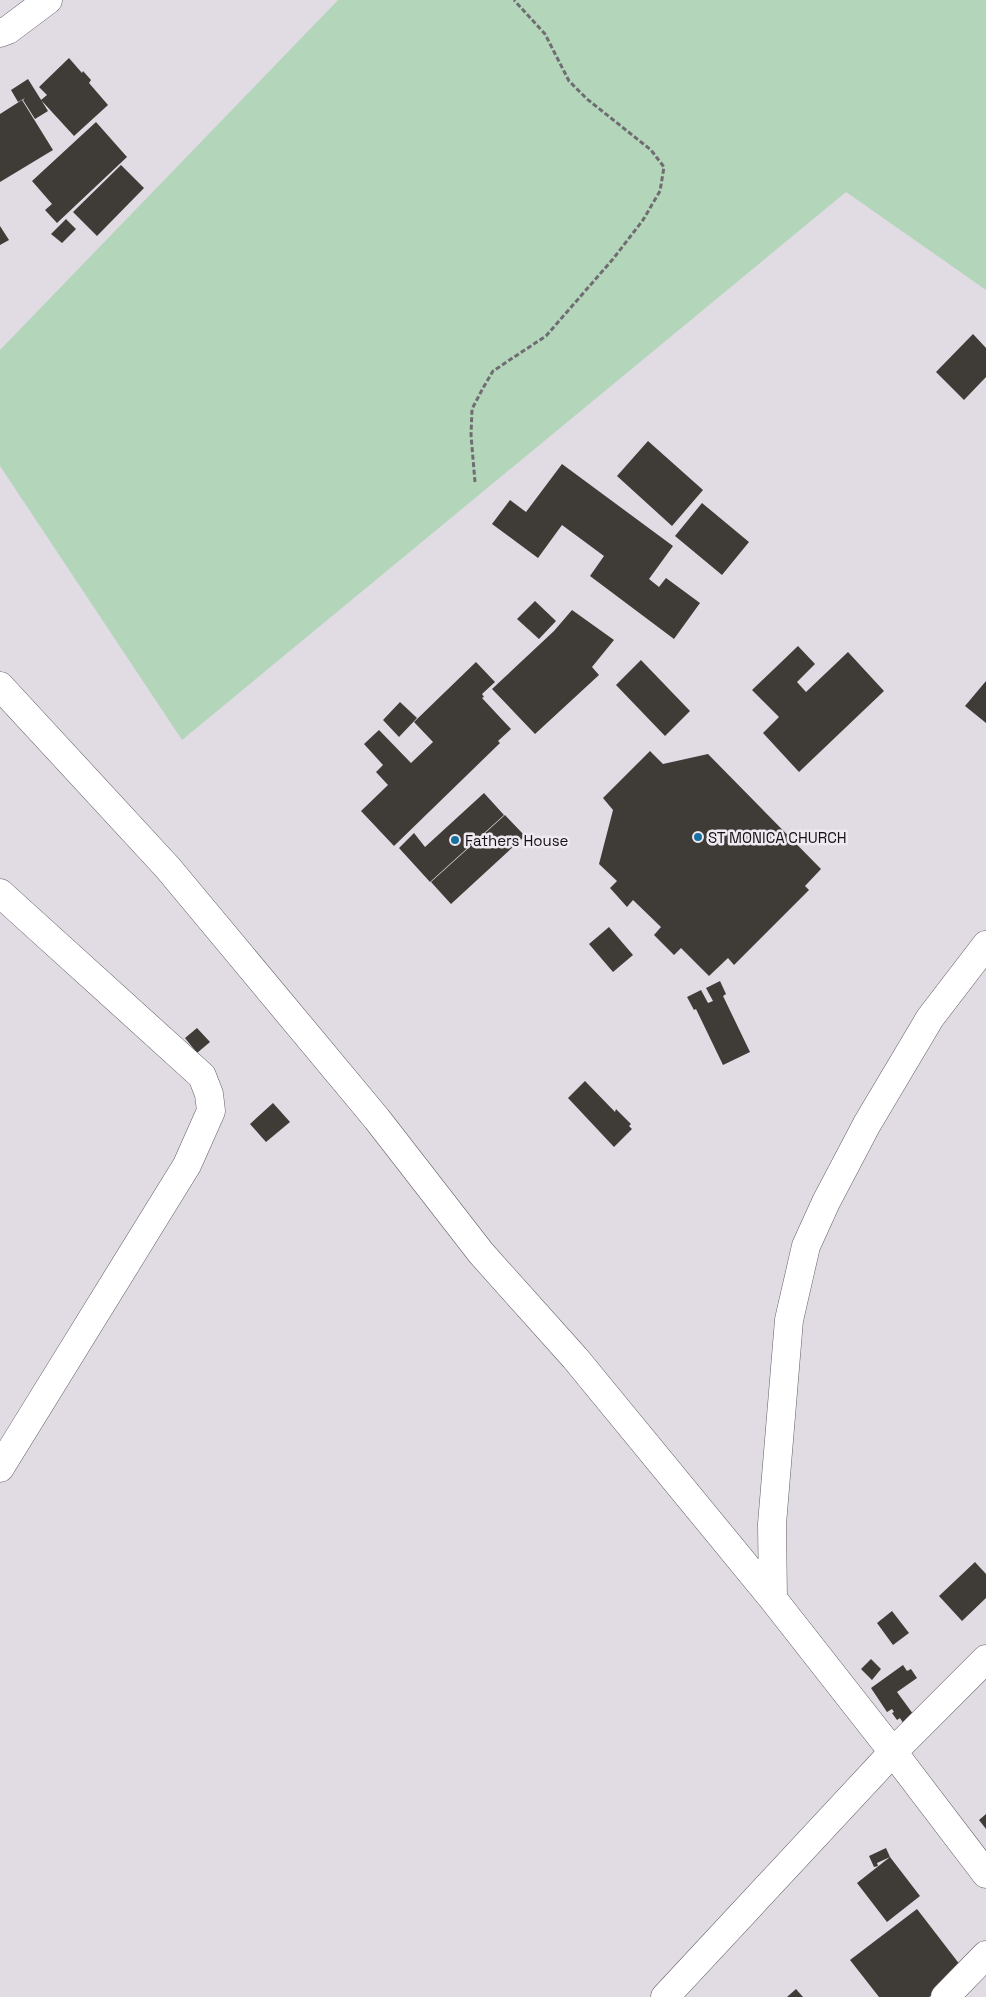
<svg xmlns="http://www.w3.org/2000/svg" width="986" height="1997" font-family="'Space Grotesk',sans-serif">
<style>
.green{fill:#b3d6bb}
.building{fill:#3f3b36}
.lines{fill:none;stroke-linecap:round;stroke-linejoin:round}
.minor-casing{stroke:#615d63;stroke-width:29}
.path{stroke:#706d72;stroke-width:3;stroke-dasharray:5 2.5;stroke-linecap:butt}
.minor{stroke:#fff;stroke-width:28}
.poi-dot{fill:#1771a0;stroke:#efe9f1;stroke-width:2}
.labels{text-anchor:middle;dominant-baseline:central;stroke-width:5;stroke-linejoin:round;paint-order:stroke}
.poi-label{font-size:15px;fill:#131113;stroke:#efe9f1;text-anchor:start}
</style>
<rect width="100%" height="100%" fill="#e1dce4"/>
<path class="green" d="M338,0H986V290L846,192L182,740L0,466V350Z"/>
<path class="building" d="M69,58L82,73L83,71L91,80L89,83L108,105L74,136L41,100L47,95L39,87Z
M28,79L48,111L35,119L23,100L25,98L18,102L11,90Z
M22,100L53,150L0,182V114Z
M96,122L127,157L57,223L45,210L52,204L32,181Z
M121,165L144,188L97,236L73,212Z
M66,219L76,229L62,243L51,234Z
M0,226L9,240L0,245Z
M973,334L986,348V377L964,400L936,372Z
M648,441L703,490L672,526L617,476Z
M562,464L673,546L649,579L659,587L666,578L700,603L674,639L590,576L604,556L562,525L538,558L492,524L510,500L526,512Z
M702,503L749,542L722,575L675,536Z
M535,601L556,621L539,639L517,619Z
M572,610L614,640L592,667L599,675L535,734L492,689L554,631Z
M798,646L815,664L797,682L806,692L848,652L884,691L799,772L763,733L779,717L752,690Z
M641,660L690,711L665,736L616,685Z
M476,662L495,682L482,694L484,697L482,698L511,729L498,741L500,743L394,846L361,811L388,785L376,772L383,765L364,744L379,730L411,763L433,742L414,722Z
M986,681V723L965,706Z
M400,702L417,718L399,737L383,720Z
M650,751L663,764L708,754L821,869L805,886L809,890L734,965L728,958L709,976L681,948L674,955L654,935L661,927L633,900L627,907L610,888L617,881L599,864L613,810L603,798Z
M484,793L504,815L430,882L399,848L414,833L425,847Z
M505,815L525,836L451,904L431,882Z
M609,927L633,955L613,972L589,944Z
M720,981L726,994L723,996L750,1052L723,1065L696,1009L694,1010L687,997L701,990L708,1003L713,1001L706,988Z
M197,1028L210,1042L197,1053L185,1038Z
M585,1081L615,1112L616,1109L631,1124L629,1126L632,1129L614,1147L568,1098Z
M273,1103L290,1122L266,1142L250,1124Z
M975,1562L986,1574V1598L962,1621L939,1596Z
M892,1611L909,1633L893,1645L877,1623Z
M871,1659L881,1669L872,1680L861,1669Z
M903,1665L907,1671L911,1669L917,1678L897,1692L916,1718L905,1726L900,1718L897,1720L892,1713L894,1712L892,1709L887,1712L871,1688Z
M986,1814V1829L979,1820Z
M886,1848L890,1857L877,1863L878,1866L874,1867L869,1856Z
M890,1857L920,1896L887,1922L857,1883Z
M917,1909L964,1970L929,1997H879L850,1960Z
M796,1989L803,1997H787Z"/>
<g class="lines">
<defs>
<path id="minor" d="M0,33L8,30L48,0
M0,686L168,868L377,1119L481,1253L575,1358L773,1599L893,1752L986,1874
M0,893L202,1076L209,1094L211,1111L187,1165L0,1468
M773,1599L772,1524L789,1320L806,1246L826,1202L867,1124L930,1018L986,945
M665,1997L893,1752L986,1659
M945,1997L986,1955"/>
</defs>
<use href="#minor" class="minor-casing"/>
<path class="path" d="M475,482L471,435L472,409L483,388L493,371L546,336L613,259L643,220L660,191L664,167L651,150L587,99L569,81L545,34L514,0"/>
<use href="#minor" class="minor"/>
</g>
<g class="poi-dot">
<circle cx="698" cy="837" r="5"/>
<circle cx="455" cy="840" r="5"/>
</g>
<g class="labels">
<g class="poi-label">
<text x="708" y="837">ST MONICA CHURCH</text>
<text x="465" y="840">Fathers House</text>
</g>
</g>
</svg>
